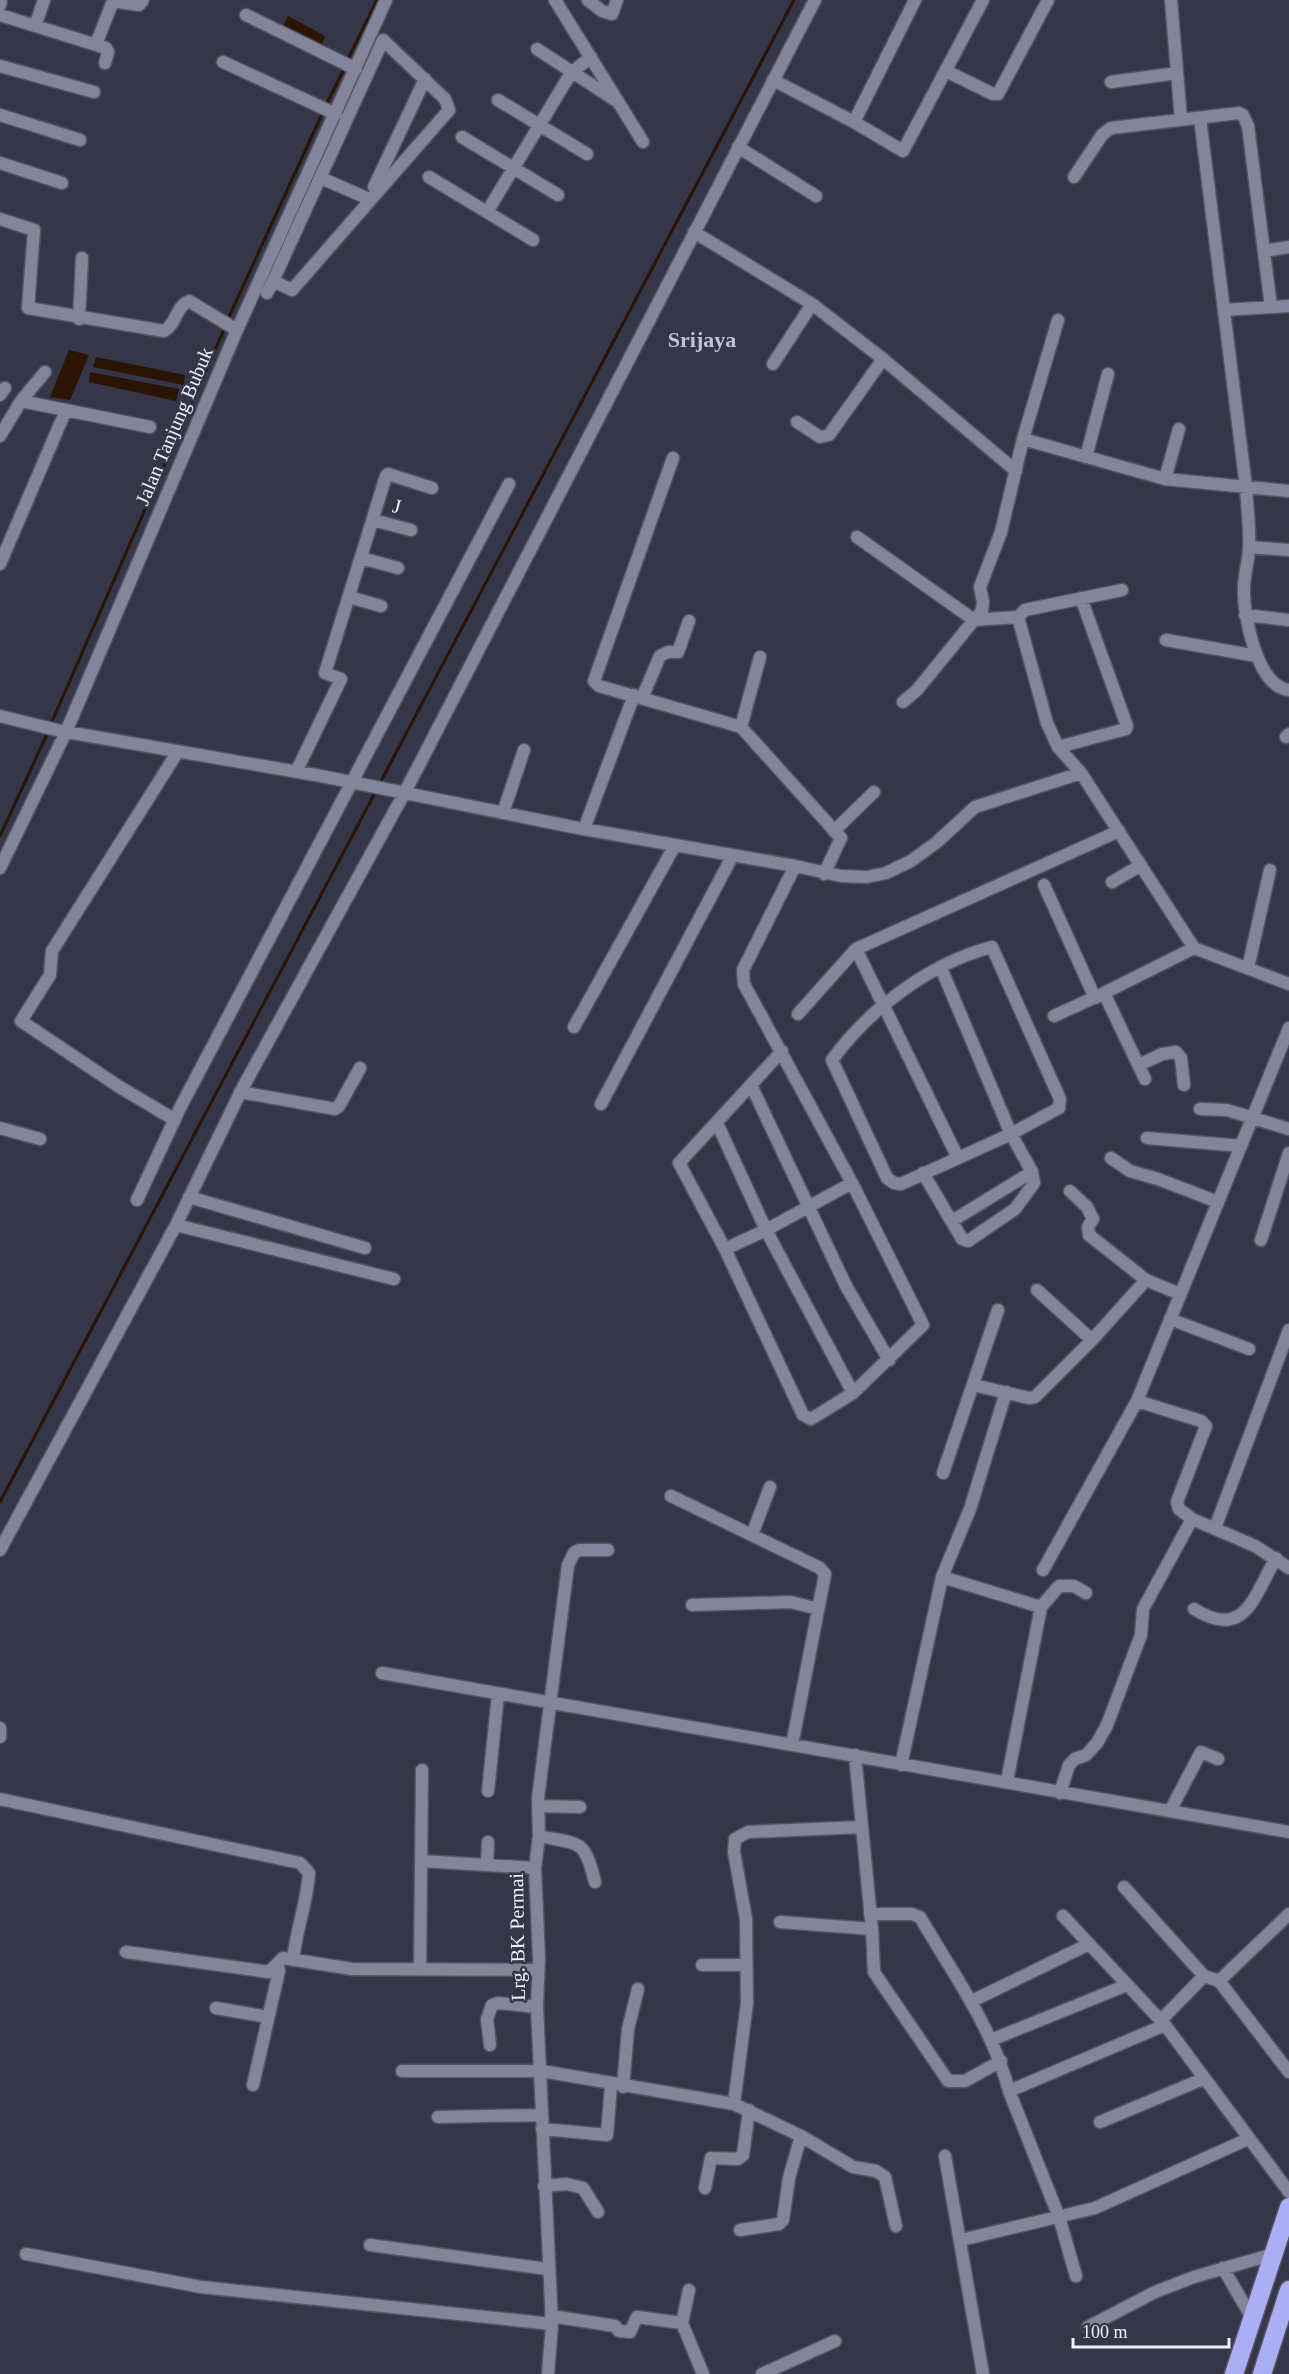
<svg xmlns="http://www.w3.org/2000/svg" width="1289" height="2374" font-family="Georgia,serif">
<style>
.water{fill:#2b1404}
.lines{fill:none;stroke-linecap:round;stroke-linejoin:round}
.stream{stroke:#2b1404;stroke-width:3}
.street-casing{stroke:#535464;stroke-width:15}
.highway-casing{stroke:#535464;stroke-width:21}
.street{stroke:#83859b;stroke-width:12}
.highway{stroke:#abaef5;stroke-width:18}
.labels{text-anchor:middle;dominant-baseline:central;stroke-width:5;stroke-linejoin:round;paint-order:stroke}
.street-label{font-size:20px;fill:#f0f1fd;stroke:#353648}
.quarter-label{font-size:22px;font-weight:bold;fill:#c2c3db;stroke:#353648}
</style>
<rect width="100%" height="100%" fill="#353648"/>
<path class="water" d="M288,16L325,36L320,50L281,31Z
M69,350L89,355L70,400L50,397Z
M96,357L185,375L184,385L93,367Z
M90,372L179,389L176,401L89,382Z"/>
<g class="lines">
<path class="stream" d="M347,61L377,0
M325,107L345,67
M228,319L323,112
M50,726L226,325
M380,783L794,0
M0,836L48,732
M0,1502L377,789"/>
<defs>
<path id="street" d="M555,0L643,142
M588,0L602,11L612,14L617,0
M1171,0L1181,120
M0,5L1,0
M0,15L106,48L108,52L105,63
M246,15L356,69
M35,26L44,0
M383,40L445,99L449,110L292,290L273,281Z
M96,44L113,1L139,5L143,0
M537,49L615,100
M223,62L336,114
M0,66L94,92
M946,71L993,94H998L1048,0
M773,80L854,122L903,151L983,0
M1111,82L1177,73
M498,100L587,154
M0,115L80,140
M1200,118L1246,487C1247,506 1250,527 1249,547C1249,560 1244,574 1244,588C1243,615 1257,687 1289,690
M854,122L915,0
M462,137L558,195
M738,147L816,196
M0,163L62,183
M429,177L533,240
M1074,177L1102,135L1111,128L1239,113L1243,115L1248,126L1271,307
M321,178L369,199
M374,187L425,79
M487,212L571,73L591,57
M0,219L34,230L28,308L164,331C176,325 176,306 189,301L237,330
M694,232L812,304L883,359L1016,471
M1264,251L1289,247
M267,293L273,281
M1224,310L1289,306
M79,319L82,258
M773,364L812,304
M0,395L5,388
M21,401L150,427
M797,422L820,437L829,435L883,359
M0,436L21,401L45,372
M1023,439L1058,320
M1086,457L1108,374
M673,458L594,681L599,686L741,727L841,838L824,874
M1165,479L1179,429
M373,520L411,530
M857,537L974,620L982,611L983,602L980,587L1001,532L1023,439L1165,479L1289,491
M1249,547L1289,550
M361,558L398,568
M0,564L66,410
M349,597L381,606
M1245,615L1289,620
M1018,617L1047,723L1058,747L1081,773L1194,948L1289,984
M1166,640L1257,656
M642,698L660,656L668,652H678L689,621
M903,702L917,690L974,620L1018,617L1025,610L1122,590
M0,716L61,731L321,776L578,828L795,866L841,876L867,877L886,873L911,861L937,842L975,807L1081,773
M741,727L760,657
M1286,737L1289,734
M1058,747L1126,729L1127,726L1081,598
M296,772L341,679L325,673L386,476L388,474L432,488
M503,813L524,750
M584,829L634,695
M834,831L874,792
M0,868L66,732L237,330L386,0
M1112,882L1141,865
M1044,885L1095,998
M992,947L1060,1099L1059,1108L1011,1134L901,1184L894,1183L887,1178L832,1060C869,1009 930,963 992,947Z
M856,949L958,1158
M1248,968L1270,870
M798,1014L856,949L1119,831
M1054,1016L1102,994
M574,1027L674,847
M782,1051L679,1163L725,1249L803,1415L811,1419L853,1393L923,1325L852,1183L744,984L743,970L795,866
M1139,1065L1162,1054L1176,1052L1181,1058L1184,1085
M1145,1079L1104,993L1194,948
M751,1085L846,1286L889,1360
M240,1092L335,1109L339,1106L360,1068
M601,1104L733,855
M1200,1109L1227,1110L1289,1129
M175,1120L118,1086L21,1021L50,975L52,951L177,753
M717,1123L766,1230L853,1393
M0,1128L40,1139
M1147,1138L1241,1146
M1111,1158L1130,1171L1158,1179L1218,1202
M923,1173L962,1239L968,1241L1015,1209L1034,1183L1032,1172L1011,1134L941,968
M1070,1191L1087,1207L1093,1219L1088,1227L1089,1235L1146,1280
M189,1197L365,1248
M137,1200L180,1108L509,484
M952,1221L1032,1172
M176,1225L394,1279
M1261,1240L1289,1153
M725,1249L766,1230L852,1183
M1037,1290L1092,1340
M1170,1319L1249,1349
M973,1385L1029,1398L1035,1397L1092,1340L1146,1280L1180,1294
M943,1473L998,1310
M671,1496L820,1568L825,1574L792,1745
M1192,1519L1255,1546L1289,1568
M1215,1528L1289,1330
M752,1535L770,1487
M0,1550L176,1225L242,1089L405,792L815,0
M1043,1570L1137,1401
M942,1577L1041,1607L1007,1781
M692,1605L791,1602L818,1609
M1041,1607L1059,1586H1074L1086,1593
M1194,1609C1245,1641 1254,1596 1276,1558
M382,1673L1289,1832
M0,1728V1737
M855,1755L872,1929L874,1972L948,2081H965L1001,2061
M901,1765L942,1577L970,1509L1006,1392
M488,1791L498,1695
M1060,1793L1069,1765L1075,1759L1086,1755L1097,1743L1107,1725L1141,1635L1143,1609L1192,1519L1179,1509L1177,1502L1206,1426L1201,1421L1137,1401L1289,1028
M0,1799L300,1863L309,1873C307,1903 296,1930 293,1960
M539,1806L580,1807
M1170,1811L1201,1752L1218,1759
M539,1836C581,1845 584,1838 595,1882
M421,1861L535,1868
M487,1865L488,1842
M1124,1887L1204,1976
M870,1914H912L920,1917C953,1974 992,2026 1009,2091
M1063,1916L1165,2025L1289,2192
M780,1922L872,1929
M126,1952L269,1972L283,1958L352,1969L538,1970
M702,1965H745
M420,1969L422,1770
M1219,1981L1289,2072
M972,2001L1089,1944
M216,2008L268,2017
M1161,2020L1204,1976L1219,1981L1289,1914
M991,2040L1127,1985
M490,2045L487,2019L492,2005L498,2003L537,2007
M402,2071H542L734,2104L801,2136L853,2167L876,2171L885,2177L896,2226
M253,2085L279,1971L277,1965
M623,2087L628,2029L638,1989
M734,2104L747,2003L746,1919L734,1852L735,1839L748,1832L861,1827
M438,2117L541,2115
M1100,2122L1203,2079
M542,2129L607,2135L611,2085
M945,2156L983,2374
M544,2186L567,2184L583,2188L598,2212
M705,2188L711,2158L738,2159L743,2155L749,2110
M740,2230L779,2224L783,2220L789,2178L801,2136
M961,2240L1095,2208L1248,2139
M370,2245L547,2269
M26,2254L201,2287L552,2324
M1223,2268L1252,2318
M1076,2276L1059,2217L1009,2091L1165,2025
M551,2316L615,2326L619,2331L630,2332L637,2317L682,2323L689,2290
M682,2323L703,2374
M1088,2327L1155,2292L1194,2277L1274,2254
M548,2374L552,2324L537,2007L539,1958L535,1868L539,1836L538,1798L568,1565L574,1553L579,1550H608
M762,2374L835,2341"/>
<path id="highway" d="M1234,2374L1289,2207
M1262,2374L1289,2290"/>
</defs>
<use href="#street" class="street-casing"/>
<use href="#highway" class="highway-casing"/>
<use href="#street" class="street"/>
<use href="#highway" class="highway"/>
</g>
<g class="labels">
<g class="street-label">
<text transform="translate(174 426) rotate(-67)">Jalan Tanjung Bubuk</text>
<text transform="translate(397 506) rotate(14)">J</text>
<text transform="translate(517 1937) rotate(-91)">Lrg. BK Permai</text>
</g>
<g class="quarter-label">
<text x="702" y="339">Srijaya</text>
</g>
</g>
<path d="M1073 2338v9h156v-9" fill="none" stroke="#f0f1fd" stroke-width="3"/>
<text x="1082" y="2338" font-size="18" fill="#f0f1fd" stroke="#353648" stroke-width="4.5" paint-order="stroke">100 m</text>
</svg>
